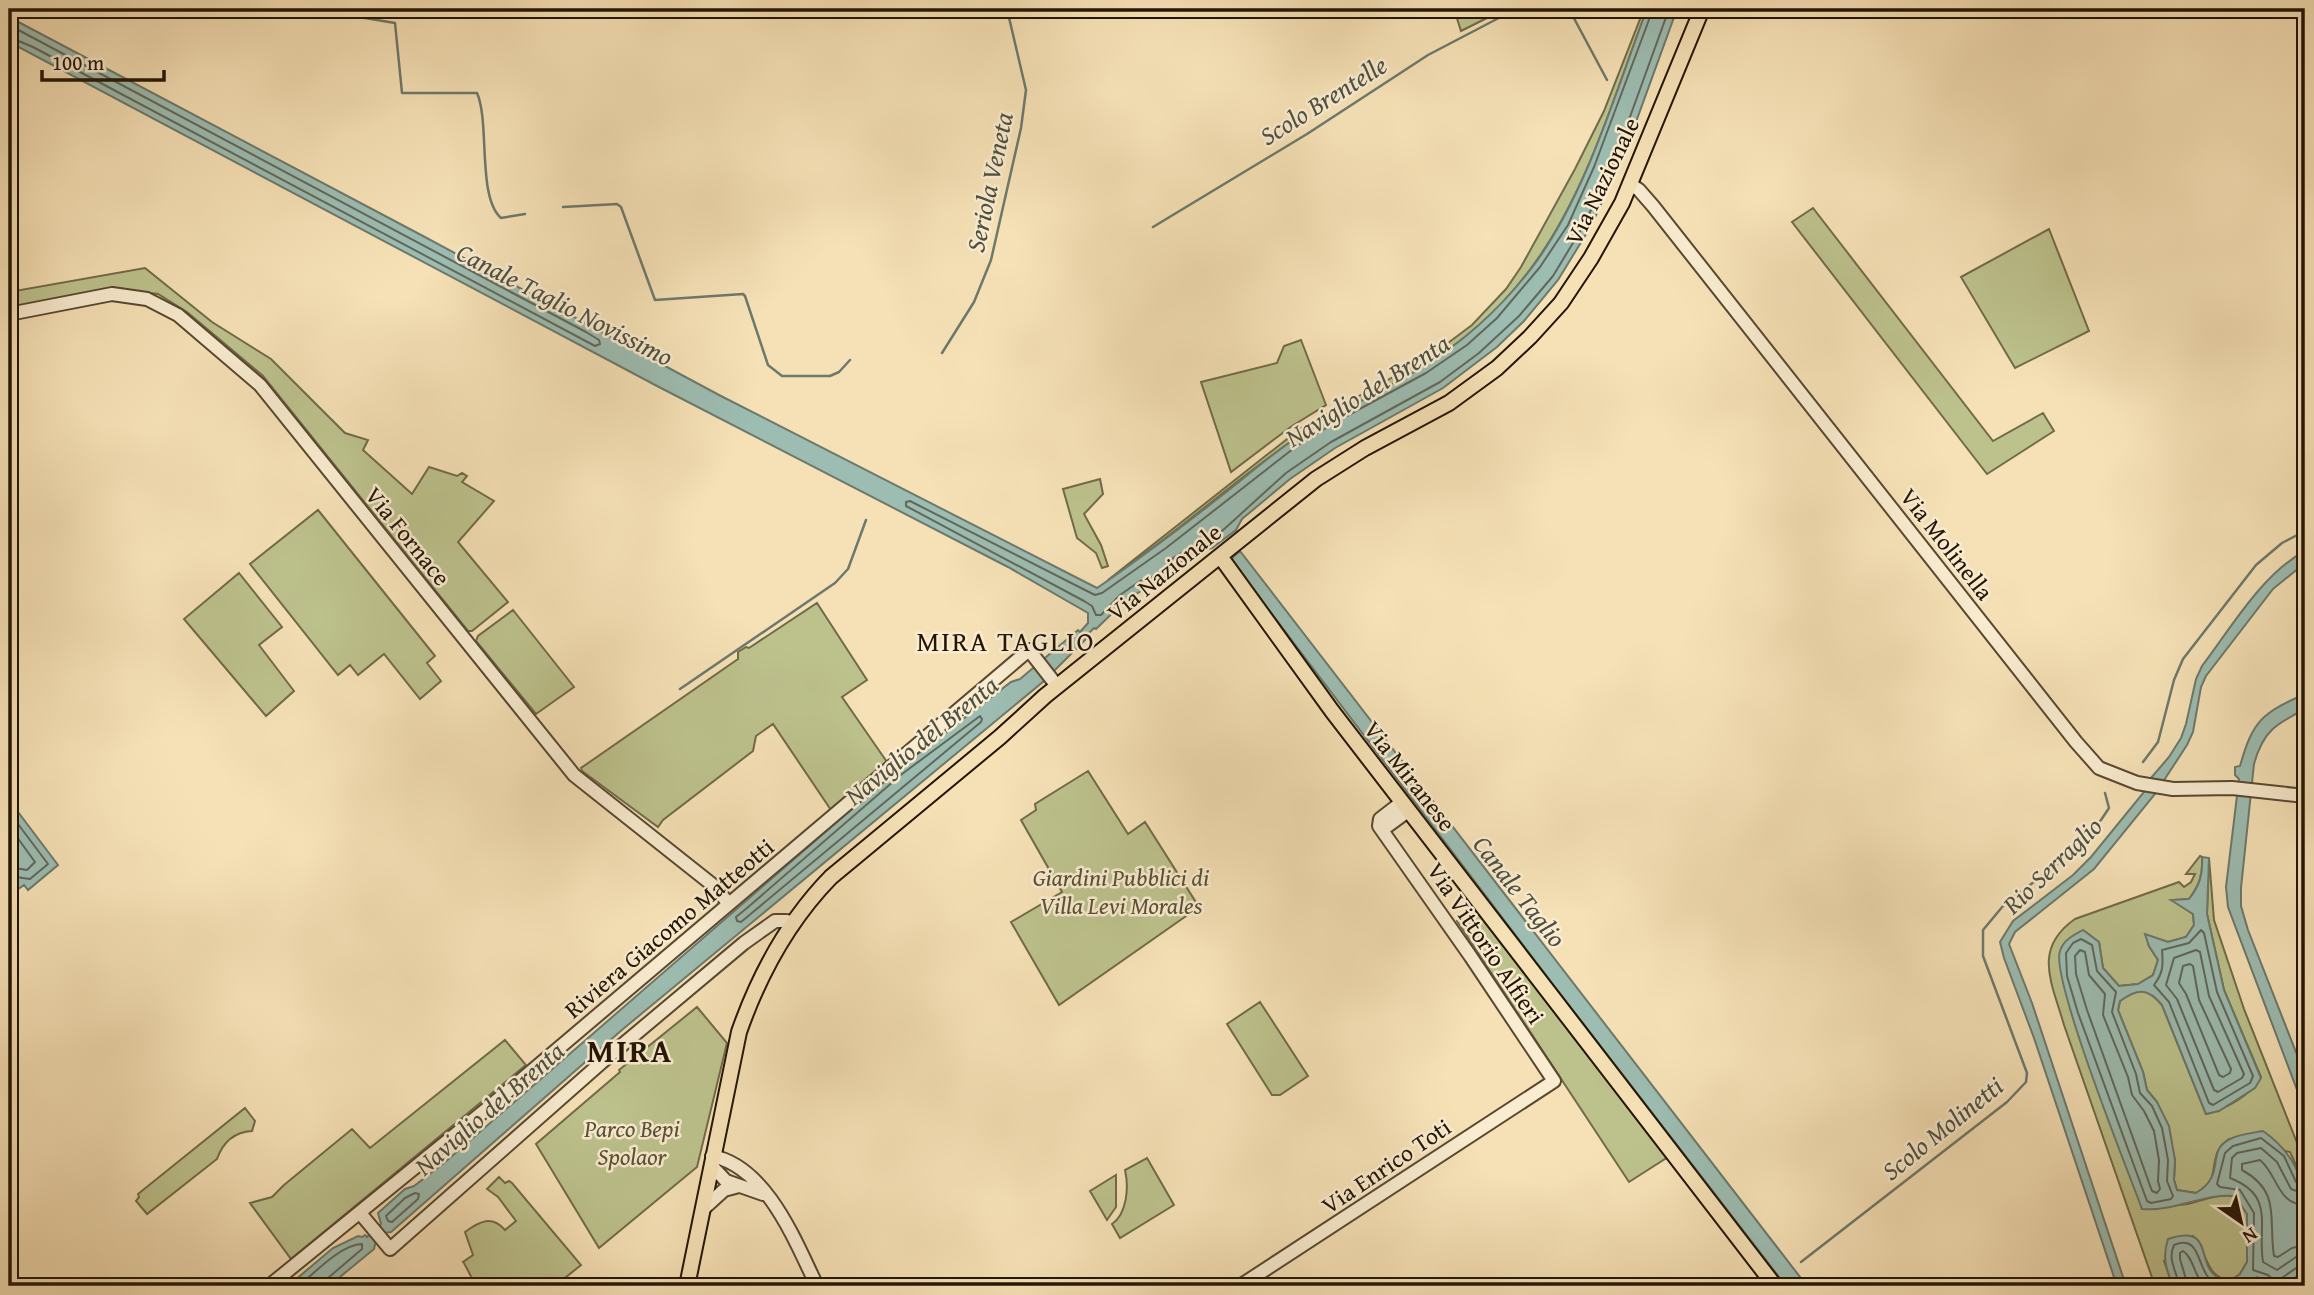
<svg xmlns="http://www.w3.org/2000/svg" width="2314" height="1295" font-family="'Gentium Book Plus',serif">
<style>
.green{fill:#bdc28d;stroke:#706b49;stroke-width:2}
.water{fill:#9dbdb2;stroke:#6c796d;stroke-width:2}
.lines{fill:none;stroke-linecap:round;stroke-linejoin:round}
.shore{stroke:#60685c;stroke-width:2}
.stream{stroke:#6c796d;stroke-width:2.5}
.minor-casing{stroke:#584731;stroke-width:16}
.major-casing{stroke:#231405;stroke-width:18}
.minor{stroke:#f9ecd0;stroke-width:12}
.major{stroke:#f6e1b6;stroke-width:14}
.labels{text-anchor:middle;dominant-baseline:central;stroke-width:5;stroke-linejoin:round;paint-order:stroke}
.street-label{font-size:24px;fill:#231405;stroke:#f9ecd0}
.park-label{font-size:24px;font-style:italic;fill:#595135;stroke:#f9ecd0}
.water-label{font-size:26px;font-style:italic;fill:#4e4f42;stroke:#f9ecd0}
.quarter-label{font-size:28px;letter-spacing:2px;fill:#231405;stroke:#f9ecd0}
.district-label{font-size:32px;font-weight:bold;letter-spacing:2px;fill:#231405;stroke:#f9ecd0}
</style>
<rect width="100%" height="100%" fill="#f6e1b6"/>
<filter id="stains"><feTurbulence type="fractalNoise" baseFrequency=".00286" numOctaves="4"/><feColorMatrix values="0 0 0 0 .2 0 0 0 0 .09 0 0 0 0 .02 0 0 0 .5 -.17"/></filter>
<radialGradient id="worn" r=".72"><stop offset=".6" stop-color="#630" stop-opacity="0"/><stop offset="1" stop-color="#630" stop-opacity=".3"/></radialGradient>
<path class="green" d="M1454,9H1505L1461,31Z
M1644,9H1647C1615,93 1587,192 1534,264C1504,306 1466,340 1422,367C1380,393 1334,412 1293,440C1230,484 1172,537 1108,580L1301,428L1413,366L1440,349L1472,325L1506,289L1521,267L1575,169L1604,111Z
M1813,208L1993,441L2043,413L2054,431L1987,474L1792,222Z
M2049,229L2089,331L2015,368L1961,277Z
M145,268L212,322L271,359L345,433L368,440L363,450L412,494L429,467L457,476L462,473L467,476L462,482L494,501L458,542L508,602L472,631H468L263,376L187,312L158,294L128,290L96,291L9,310V292Z
M1301,340L1326,405L1292,426L1231,472L1201,382L1277,363L1284,346Z
M1100,479L1103,494L1084,514L1101,545L1108,566L1102,568L1096,553L1077,538L1063,489Z
M318,510L435,656L427,663L441,681L420,699L384,654L358,675L350,665L338,675L250,564Z
M239,573L282,627L259,645L294,691L266,716L184,619Z
M817,603L867,680L842,697L887,762L831,810L773,724L756,736L753,751L663,820L658,827L582,771L581,768L738,659V652L746,647L749,648Z
M513,610L574,687L536,714L476,641L478,636Z
M1088,771L1128,834L1145,822L1199,907L1059,1005L1011,922L1062,892L1021,820L1036,810L1035,804Z
M2200,856L2202,857C2203,874 2200,885 2189,899L2173,900L2193,914L2194,925L2186,937L2168,942L2146,935L2149,946L2158,960L2153,975L2138,984L2119,986L2103,968L2099,942L2087,933L2142,1209L2188,1204L2220,1195L2235,1196L2247,1214V1262L2240,1274L2230,1281C2204,1276 2209,1254 2193,1236L2164,1261L2173,1286H2155L2064,1025C2052,983 2032,949 2075,919L2179,882L2184,887L2191,882L2195,874H2186Z
M2209,858L2214,920L2244,1009L2305,1163V1185L2290,1152L2229,1139C2225,1143 2219,1148 2217,1153C2210,1173 2219,1180 2196,1193L2177,1190L2174,1180L2175,1160L2157,1102L2147,1090L2143,1072L2118,1010L2120,1001C2138,988 2147,987 2162,1005L2206,1114C2226,1109 2251,1095 2261,1077L2224,990L2207,914Z
M1475,909L1668,1157L1629,1182L1457,921Z
M1260,1002L1308,1076L1280,1095H1272L1227,1024Z
M697,1007L727,1043L697,1167L599,1248L536,1144L620,1072L619,1070Z
M505,1040L526,1065L291,1259L250,1203L272,1197L284,1185L352,1129L370,1148Z
M245,1108L255,1121L252,1131C234,1132 223,1142 217,1159L147,1214L136,1201L139,1197L138,1194Z
M1147,1158L1174,1205L1120,1238L1112,1224C1127,1214 1129,1187 1125,1170Z
M1116,1175V1207L1107,1220L1090,1191Z
M499,1177L505,1183L509,1181L512,1183L581,1265L555,1286H476L464,1263L463,1262L473,1255L465,1232C480,1221 492,1215 505,1230L516,1221L498,1197L487,1189Z"/>
<path class="water" d="M1647,9H1677L1625,152L1591,226L1558,280L1524,321L1497,347L1443,388L1335,448L1290,479L1242,519L1236,530L1212,548L1194,553L1176,565L1178,568L1125,601L1096,629L1094,628L1085,637L1086,639L1055,670L1044,677V681L623,1029L391,1232C380,1233 376,1238 374,1249L329,1286H288L333,1248L358,1236L362,1237L365,1235L367,1237L381,1224L378,1213L405,1189L414,1186L444,1163L898,769L1011,682L1020,679L1078,630L1080,632L1088,623V613L1008,567L657,386L9,42V17L423,236L719,395L1097,588C1141,558 1183,526 1225,493C1248,475 1271,455 1296,438C1336,412 1380,393 1421,368C1465,341 1503,306 1534,265C1587,193 1615,93 1647,9Z
M1240,551L1807,1286H1786L1555,987L1233,563L1232,558Z
M2305,551V563L2273,589L2206,676L2201,687L2193,732L2187,745L2155,794L2094,869L2015,932L2009,944L2032,1003L2126,1286H2117L2034,1038L2004,958L2000,942L2013,921L2073,875L2091,857L2144,792L2150,779L2169,757L2181,738L2186,724L2196,679L2202,666C2231,628 2262,574 2305,551Z
M2305,694V709C2276,724 2263,731 2254,764L2241,888V906L2248,930L2305,1075V1111L2228,907L2226,887L2239,779L2235,775V767L2240,766C2253,720 2262,713 2305,694Z
M9,800L58,865L28,890L24,885L17,890L9,880Z
M2202,857L2209,858L2207,914L2224,990L2261,1078L2255,1088L2219,1111L2206,1114L2162,1005C2148,988 2138,988 2120,1001L2118,1010L2143,1072L2147,1090L2157,1102L2169,1126L2175,1160L2174,1180L2177,1190L2196,1193C2227,1175 2205,1151 2230,1139C2240,1134 2253,1133 2263,1131C2314,1167 2305,1209 2305,1266C2297,1281 2282,1286 2266,1286V1282L2257,1277L2237,1286H2173C2166,1269 2162,1257 2168,1239C2216,1223 2194,1265 2219,1278C2222,1280 2227,1280 2230,1281L2240,1274L2247,1262V1214L2235,1196C2204,1193 2174,1212 2142,1209C2128,1171 2050,977 2060,951C2063,940 2074,935 2083,930L2099,942L2103,968L2119,986L2138,984L2153,975L2158,960L2149,946L2145,934L2168,942L2186,937L2194,925L2193,914L2171,900L2189,899C2200,885 2203,874 2202,857Z"/>
<g class="lines">
<path class="shore" d="M1653,9L1594,167L1568,225L1540,267L1497,318L1467,345L1426,373L1343,418L1298,445L1166,548L1102,593L1095,595L1083,589L910,501L906,502V506L1084,601L1092,606L1096,615H1101L1120,595L1140,581L1149,579L1168,566L1173,558L1191,547L1211,541L1286,473L1331,442L1440,382L1479,353L1519,316L1553,276L1585,223L1618,150L1669,9
M9,25L586,332L599,340L600,344L595,346L33,47L9,37
M980,716L982,719L981,722L741,922L737,921L736,917L747,908L902,774Z
M9,812L48,864L30,879L9,876
M9,826L35,862L27,870L9,867
M2201,930L2204,933L2217,992L2253,1076L2250,1083L2213,1105L2209,1103L2169,1002L2154,985C2164,972 2163,964 2162,950L2189,943Z
M2081,939L2092,945L2097,971L2116,992L2112,1012L2136,1074L2140,1093L2152,1106L2162,1128L2168,1160L2167,1181L2173,1196L2171,1199L2151,1203L2147,1201L2078,1013L2067,976L2066,953L2073,943Z
M2080,950L2085,952L2089,975L2105,994L2103,1015L2128,1077L2132,1095L2144,1111L2154,1131L2159,1160L2158,1181L2160,1189L2157,1193L2152,1191L2087,1010L2076,974L2075,956Z
M2196,950L2200,952L2209,996L2244,1074L2242,1078L2218,1092L2214,1090L2177,999L2166,985L2174,958Z
M2190,964L2193,966L2199,1000L2231,1069L2230,1073L2223,1077L2219,1075L2186,994L2179,983L2183,966Z
M2305,1185L2296,1182L2284,1156L2261,1138L2233,1146L2225,1153L2217,1184L2220,1187L2240,1190L2254,1213L2253,1270L2268,1275L2276,1282L2299,1266L2305,1265
M415,1193L419,1194L418,1199L392,1222L388,1221L386,1216L405,1198Z
M2305,1194L2291,1189L2277,1162L2261,1148L2237,1153L2232,1158L2230,1178C2276,1196 2257,1225 2263,1262L2277,1270L2296,1257L2305,1256
M2305,1205C2277,1204 2278,1175 2260,1160L2242,1164V1170C2282,1192 2268,1220 2274,1256L2278,1257L2292,1248L2305,1245
M299,1286C314,1273 342,1244 362,1244V1249L328,1278L325,1286
M2179,1286C2177,1271 2167,1260 2174,1245C2206,1232 2193,1280 2222,1286
M2188,1286L2180,1259V1253L2183,1251C2193,1257 2194,1275 2204,1286"/>
<path class="stream" d="M311,9L395,23L402,93H477C490,122 477,197 501,218L525,214
M1569,9L1607,80
M563,207L617,204L621,207L655,300L743,294L745,296L768,365L782,376H830L839,372L850,360
M1153,227L1307,134L1428,55L1516,9
M942,353L974,302L991,260L1021,128L1026,90L1007,9
M680,689L835,583L848,569L866,520
M2143,762L2158,742L2174,680L2183,659L2256,565L2282,543L2305,531
M1801,1262L2007,1102L2026,1082L2027,1073L1983,956V930L2003,906L2062,860L2101,820L2109,808L2105,793"/>
<defs>
<path id="minor" d="M1630,184L1639,190L1653,206L2076,742L2099,768L2137,783L2173,789L2232,788L2305,796
M9,314L112,294L147,299L178,315L260,385L574,775L714,886L729,904
M1382,830L1408,811
M712,1156C767,1167 795,1241 817,1286
M711,1165L726,1181L763,1194
M702,1210L724,1190L739,1186
M360,1213L390,1249L602,1062L744,943L775,921H787L793,923
M269,1286L488,1108L1029,650L1057,686
M1240,1286L1554,1081L1471,957L1379,826L1380,819L1402,802"/>
<path id="major" d="M1220,556L1332,711L1775,1286
M687,1286L739,1032C759,975 789,920 831,877L1000,737L1045,696L1316,479L1365,448L1449,403L1497,368L1530,337L1561,303L1591,258L1622,203L1702,9"/>
</defs>
<use href="#minor" class="minor-casing"/>
<use href="#major" class="major-casing"/>
<use href="#minor" class="minor"/>
<use href="#major" class="major"/>
</g>
<g class="labels">
<g class="street-label">
<text transform="translate(1602 181) rotate(-64)">Via Nazionale</text>
<text transform="translate(408 536) rotate(51)">Via Fornace</text>
<text transform="translate(1947 544) rotate(52)">Via Molinella</text>
<text transform="translate(1164 572) rotate(-39)">Via Nazionale</text>
<text transform="translate(1410 776) rotate(52)">Via Miranese</text>
<text transform="translate(669 928) rotate(-40)">Riviera Giacomo Matteotti</text>
<text transform="translate(1486 943) rotate(56)">Via Vittorio Alfieri</text>
<text transform="translate(1386 1166) rotate(-34)">Via Enrico Toti</text>
</g>
<g class="park-label">
<text x="1121" y="877">Giardini Pubblici di<tspan x="1121" dy="28">Villa Levi Morales</tspan></text>
<text x="632" y="1128">Parco Bepi<tspan x="632" dy="28">Spolaor</tspan></text>
</g>
<g class="water-label">
<text transform="translate(1323 100) rotate(-32)">Scolo Brentelle</text>
<text transform="translate(989 182) rotate(-78)">Seriola Veneta</text>
<text transform="translate(565 304) rotate(27)">Canale Taglio Novissimo</text>
<text transform="translate(1367 390) rotate(-32)">Naviglio del Brenta</text>
<text transform="translate(921 740) rotate(-39)">Naviglio del Brenta</text>
<text transform="translate(2052 865) rotate(-44)">Rio Serraglio</text>
<text transform="translate(1520 891) rotate(52)">Canale Taglio</text>
<text transform="translate(489 1108) rotate(-41)">Naviglio del Brenta</text>
<text transform="translate(1942 1128) rotate(-39)">Scolo Molinetti</text>
</g>
<g class="quarter-label">
<text x="1006" y="640">MIRA TAGLIO</text>
</g>
<g class="district-label">
<text x="630" y="1050">MIRA</text>
</g>
</g>
<rect width="2314" height="1295" fill="none" stroke="#f6e1b6" stroke-width="35"/>
<rect x="10" y="10" width="2293" height="1274" fill="none" stroke="#231405" stroke-width="3.5"/>
<rect x="18" y="18" width="2279" height="1260" fill="none" stroke="#231405" stroke-width="2"/>
<g transform="translate(2241 1222) rotate(146)" stroke="#f9ecd0" stroke-width="5" paint-order="stroke">
<path d="M0-5L12 26L0 18L-12 26Z" fill="#231405"/>
<text y="-10" font-size="19" font-weight="bold" text-anchor="middle" fill="#231405">N</text>
</g>
<path d="M42 70v10h122v-10" fill="none" stroke="#231405" stroke-width="3.5"/>
<text x="52" y="70" font-size="21" fill="#231405" stroke="#f9ecd0" stroke-width="5" paint-order="stroke">100 m</text>
<rect width="100%" height="100%" filter="url(#stains)"/>
<rect width="100%" height="100%" fill="url(#worn)"/>
</svg>
